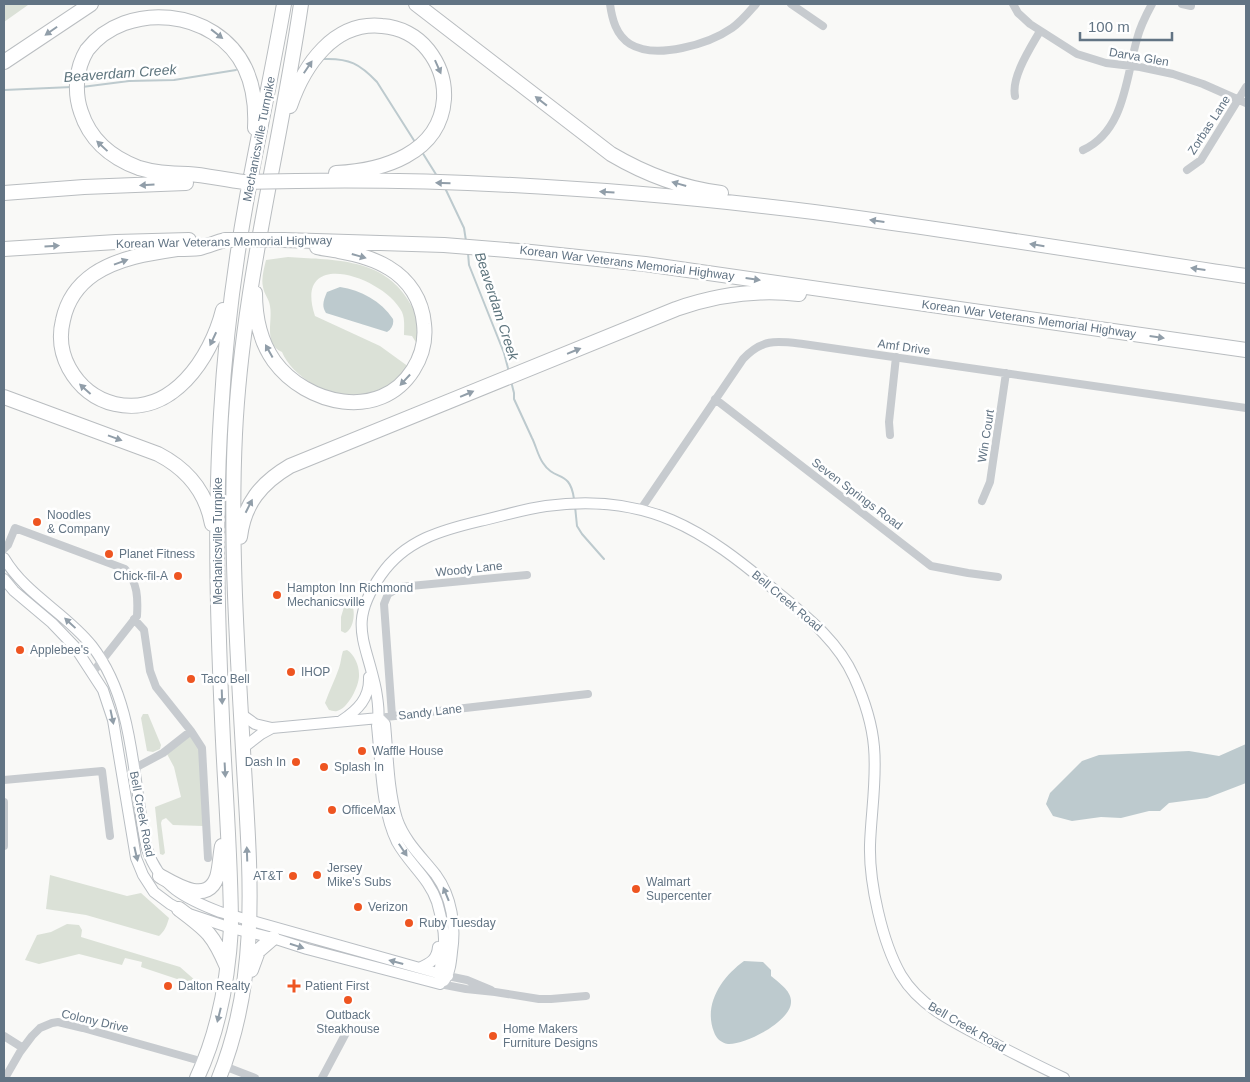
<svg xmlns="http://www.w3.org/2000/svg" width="1250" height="1082" font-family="Arial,sans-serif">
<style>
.green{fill:#dbe1d7}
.water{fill:#bdcace}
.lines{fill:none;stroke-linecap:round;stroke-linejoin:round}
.stream{stroke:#bdcace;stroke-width:2}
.secondary-casing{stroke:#b9bec3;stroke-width:12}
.highway-casing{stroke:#b9bdc0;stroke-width:16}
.street{stroke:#c7cbcf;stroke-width:8}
.secondary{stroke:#fff;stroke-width:10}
.highway{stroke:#fff;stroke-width:14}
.highway-bridge-casing{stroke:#b9bdc0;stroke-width:16;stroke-linecap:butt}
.highway-bridge{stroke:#fff;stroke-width:14}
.oneway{fill:#919ea9}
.poi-dot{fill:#ee5521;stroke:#fff;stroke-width:2}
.labels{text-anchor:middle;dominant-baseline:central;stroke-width:5;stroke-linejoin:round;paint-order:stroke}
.street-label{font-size:12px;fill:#627484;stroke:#fff}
.poi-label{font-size:12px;fill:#627484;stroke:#fff;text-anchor:start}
.water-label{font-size:14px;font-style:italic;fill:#5d747d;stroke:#fff}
</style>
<rect width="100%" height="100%" fill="#f9f9f7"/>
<path class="green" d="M4,4H27L28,5L4,22Z
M288,257C329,260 380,257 406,297C412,306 417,314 418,325C418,331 417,338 417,344L412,336L404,335C404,327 405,319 402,312C384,276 292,246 315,316L380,346L409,367C396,380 385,392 365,396C336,402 293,379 282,352C263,343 273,322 270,306C269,299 264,294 263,287C261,279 264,268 266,260Z
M348,604L352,605C356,613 353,630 345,633L341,631V617L344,607Z
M347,650C354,654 359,665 359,674C360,685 348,709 337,711C334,712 331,710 329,710L325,703C329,691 335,680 339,668C341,662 341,657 343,651Z
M143,714H148L161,745L160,749L153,752L147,751L141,718Z
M189,737H192L199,748L203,826L173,825L166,818L162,820L161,823L165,853L163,855L160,854L155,807L181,797L174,767L167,754Z
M50,875L127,896L141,893L169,918C167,925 165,931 159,936L86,915L46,909Z
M67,924L79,925L82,930L81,937L180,967L196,981V987L192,990L183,988L177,985V979L141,967L142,962L125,958L122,965L79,954L39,964L25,960L37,935L51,932Z"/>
<path class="water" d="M340,287C361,290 381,301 393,319C394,324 392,329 387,332L326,313C321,306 324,299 327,292Z
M1246,744V783L1207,798L1169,803L1160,811H1149L1121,818L1101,817L1072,821L1053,816L1046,804L1050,793L1082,761L1099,755L1189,751L1219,756Z
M744,961L763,962L771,970V976C778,982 792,991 791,1002C791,1021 746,1045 728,1044C721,1043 716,1038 714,1032C703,1004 722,977 744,961Z"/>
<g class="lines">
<path class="stream" d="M324,59C349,58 360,64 377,82L415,142
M82,87L129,81L174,80L236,70
M4,90L72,87
M422,152L437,176
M445,188L464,228L466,241
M468,253L469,265L504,353L509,372
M511,381L514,393V399C520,412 526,425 532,438C536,446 538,456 543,463C555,482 570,469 574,499
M575,506L577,526L582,534L604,559"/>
<defs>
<path id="secondary" d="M4,558C26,595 66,613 92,646C136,703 132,782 147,849C159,886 186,899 220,912L448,976
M4,579L14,591L52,623L75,647L103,690L113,720L136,858L143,875L154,892L170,904L189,914L231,928L273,938L307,949L440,984
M241,714L255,724L272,728L379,718
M379,718L385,724C388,755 388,789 397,819C405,842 422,857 436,875C452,897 456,926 452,952C451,962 450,973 444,981
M341,721C358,710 370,698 369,677
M243,748L261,734L272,728
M419,968C431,963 437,959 438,947
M440,984C437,967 444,956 444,939C444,927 440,913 437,902C429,878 409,864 397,842C381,810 381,762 377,726C380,715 378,702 376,690C366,640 347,624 381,575C405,540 442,530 480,521C502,516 524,509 546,506C647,492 703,529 777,592C807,617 838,641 854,677C864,699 872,723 874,747C877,780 871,813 870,845C869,882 882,942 901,975C919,1005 951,1021 982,1037C1009,1051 1036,1065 1064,1078"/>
<path id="highway" d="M416,4L611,154C645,174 681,188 721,193
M4,62L91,4
M290,106C304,65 334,21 382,26C400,27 417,36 428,50C439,64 445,81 444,99C440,154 382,171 336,173
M296,181C468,178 643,191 814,212C958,231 1102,255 1246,276
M244,182C225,180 206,175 188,174C171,174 155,173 139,168C112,158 90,140 81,112C74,92 76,68 87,50C126,0 216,8 245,68C254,87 256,108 255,128
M4,193L84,187L186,183
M284,240L444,245L531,252L645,264L1246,350
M4,249L116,242L189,240
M255,293C255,317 260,341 274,361C306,405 380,422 413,370C422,356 426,341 424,324C422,300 409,280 389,268C375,259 356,254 339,251C332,249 324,249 317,247
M223,310C211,358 172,417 115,404C94,399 79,386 69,368C61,353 59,336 63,320C67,301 78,285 94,274C118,258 149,253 177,249C184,249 192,249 200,248C208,246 217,242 225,240
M4,397L158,454C187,469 206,491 212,524
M240,537C244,504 261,483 290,466L676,309C716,295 757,289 799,294
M160,876C176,885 207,905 217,877C220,868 220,856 222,846
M179,909C207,930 213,934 227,967
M251,970L258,951L273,938
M197,1078C219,1031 228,980 231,928C231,866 226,803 223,741C218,633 214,523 221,414C225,341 234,269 247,197C259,132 273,68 284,4
M219,1078C262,972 249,862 243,750C237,645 230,539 235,434C242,288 280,148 301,4"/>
</defs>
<use href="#secondary" class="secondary-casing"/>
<use href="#highway" class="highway-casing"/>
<path class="street" d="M610,4C612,19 616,35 630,44C656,60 709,44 732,28C741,22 749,12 756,4
M791,4L823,26
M1013,4L1018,13L1030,24L1077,54L1106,63L1140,67L1173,74L1203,84L1246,103
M1182,4L1191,6
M1015,96C1011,77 1031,47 1040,31
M1083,150C1125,131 1126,77 1137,39C1140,27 1146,15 1152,4
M1187,170L1201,160L1246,87
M715,399L931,566L968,573L998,577
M890,435L889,422L896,357
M982,501L990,482L1006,373
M641,509L743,359C763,338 777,341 803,344L1246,408
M4,549L8,545L15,528L125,569C138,582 138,599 137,616L93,672
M134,619L144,630L150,671L156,687L191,731L202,748L208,858
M392,716L384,604L388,594L400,587L527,575
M386,717L588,694
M133,769L163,753L191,731
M4,780L102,771L110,836
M4,802V846
M448,976L467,980L491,990
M440,984L466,989L495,992L539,999H551L586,996
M4,1036L23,1048
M224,1066L255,1078
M5,1078L20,1052L32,1036L40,1028L52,1023L58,1022L83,1028L204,1062
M322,1078L347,1031"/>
<use href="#secondary" class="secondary"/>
<use href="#highway" class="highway"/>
<defs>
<path id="highway-bridge" d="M244,182L296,181
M225,240H284"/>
</defs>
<use href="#highway-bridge" class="highway-bridge-casing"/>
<use href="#highway-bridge" class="highway-bridge"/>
</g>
<defs><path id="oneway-solid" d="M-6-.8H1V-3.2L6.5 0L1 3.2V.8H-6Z" transform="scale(1.25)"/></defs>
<g class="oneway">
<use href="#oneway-solid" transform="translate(51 31) rotate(145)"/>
<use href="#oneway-solid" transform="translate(217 34) rotate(38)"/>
<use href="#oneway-solid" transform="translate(308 67) rotate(-56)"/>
<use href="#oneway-solid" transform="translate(438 67) rotate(66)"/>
<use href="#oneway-solid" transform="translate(541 101) rotate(-142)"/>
<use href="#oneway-solid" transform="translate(102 146) rotate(-137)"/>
<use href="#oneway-solid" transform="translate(443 183) rotate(-178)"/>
<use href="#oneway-solid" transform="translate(679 184) rotate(-164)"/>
<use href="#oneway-solid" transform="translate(147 185) rotate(177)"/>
<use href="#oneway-solid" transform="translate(607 192) rotate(-176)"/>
<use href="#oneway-solid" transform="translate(877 221) rotate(-172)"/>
<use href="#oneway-solid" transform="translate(1037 245) rotate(-171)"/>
<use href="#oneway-solid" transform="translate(52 246) rotate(-3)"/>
<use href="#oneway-solid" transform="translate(359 256) rotate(16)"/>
<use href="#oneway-solid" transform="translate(121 262) rotate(-20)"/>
<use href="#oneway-solid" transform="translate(1198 269) rotate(-172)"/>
<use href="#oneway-solid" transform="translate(753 279) rotate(8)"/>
<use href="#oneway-solid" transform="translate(1157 337) rotate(8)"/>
<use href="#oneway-solid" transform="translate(213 339) rotate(115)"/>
<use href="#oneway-solid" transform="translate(269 351) rotate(-119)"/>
<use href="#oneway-solid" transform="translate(574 351) rotate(-22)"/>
<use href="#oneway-solid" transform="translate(405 380) rotate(133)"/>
<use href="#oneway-solid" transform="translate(85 389) rotate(-138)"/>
<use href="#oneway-solid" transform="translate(467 394) rotate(-23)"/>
<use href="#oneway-solid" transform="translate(115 438) rotate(20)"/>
<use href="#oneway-solid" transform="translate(249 506) rotate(-63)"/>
<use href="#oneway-solid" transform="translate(70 623) rotate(-137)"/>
<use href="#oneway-solid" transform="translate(222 697) rotate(88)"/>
<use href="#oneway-solid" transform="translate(112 717) rotate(78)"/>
<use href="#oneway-solid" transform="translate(225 770) rotate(87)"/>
<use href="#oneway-solid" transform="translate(403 850) rotate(56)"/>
<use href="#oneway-solid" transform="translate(136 854) rotate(77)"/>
<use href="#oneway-solid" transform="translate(247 854) rotate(-92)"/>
<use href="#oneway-solid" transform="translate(446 894) rotate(-112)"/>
<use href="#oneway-solid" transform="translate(297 946) rotate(18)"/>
<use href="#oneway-solid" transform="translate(396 962) rotate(-165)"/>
<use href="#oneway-solid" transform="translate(219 1015) rotate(104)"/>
</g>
<g class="poi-dot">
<circle cx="37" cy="522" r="5"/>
<circle cx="109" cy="554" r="5"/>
<circle cx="178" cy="576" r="5"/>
<circle cx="277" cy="595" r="5"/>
<circle cx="20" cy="650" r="5"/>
<circle cx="291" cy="672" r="5"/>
<circle cx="191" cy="679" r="5"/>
<circle cx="362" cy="751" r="5"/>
<circle cx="296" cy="762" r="5"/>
<circle cx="324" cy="767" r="5"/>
<circle cx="332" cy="810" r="5"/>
<circle cx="317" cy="875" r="5"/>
<circle cx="293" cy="876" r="5"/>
<circle cx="636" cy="889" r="5"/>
<circle cx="358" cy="907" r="5"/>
<circle cx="409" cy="923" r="5"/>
<circle cx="168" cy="986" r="5"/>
<path d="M291.5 978.5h5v5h5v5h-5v5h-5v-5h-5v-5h5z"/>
<circle cx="348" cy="1000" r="5"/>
<circle cx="493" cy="1036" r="5"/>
</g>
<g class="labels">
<g class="street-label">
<text transform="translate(1139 57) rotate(10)">Darva Glen</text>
<text transform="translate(1209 125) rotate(-57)">Zorbas Lane</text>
<text transform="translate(259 139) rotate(-79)">Mechanicsville Turnpike</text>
<text transform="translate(224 242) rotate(-1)">Korean War Veterans Memorial Highway</text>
<text transform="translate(627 263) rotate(7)">Korean War Veterans Memorial Highway</text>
<text transform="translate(1029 319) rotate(8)">Korean War Veterans Memorial Highway</text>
<text transform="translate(904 347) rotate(8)">Amf Drive</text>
<text transform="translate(986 436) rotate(-81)">Win Court</text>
<text transform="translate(857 494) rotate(37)">Seven Springs Road</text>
<text transform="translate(218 541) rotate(-90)">Mechanicsville Turnpike</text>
<text transform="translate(469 569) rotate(-6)">Woody Lane</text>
<text transform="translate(787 601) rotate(40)">Bell Creek Road</text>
<text transform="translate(430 712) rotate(-7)">Sandy Lane</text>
<text transform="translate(142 814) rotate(79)">Bell Creek Road</text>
<text transform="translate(95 1021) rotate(13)">Colony Drive</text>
<text transform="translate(967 1027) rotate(30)">Bell Creek Road</text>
</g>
<g class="poi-label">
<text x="47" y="515">Noodles<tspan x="47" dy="14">&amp; Company</tspan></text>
<text x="119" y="554">Planet Fitness</text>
<text x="168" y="576" text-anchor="end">Chick-fil-A</text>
<text x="287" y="588">Hampton Inn Richmond<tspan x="287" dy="14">Mechanicsville</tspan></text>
<text x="30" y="650">Applebee's</text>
<text x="301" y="672">IHOP</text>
<text x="201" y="679">Taco Bell</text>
<text x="372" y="751">Waffle House</text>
<text x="286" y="762" text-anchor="end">Dash In</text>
<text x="334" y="767">Splash In</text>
<text x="342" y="810">OfficeMax</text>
<text x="327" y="868">Jersey<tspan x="327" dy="14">Mike's Subs</tspan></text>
<text x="283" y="876" text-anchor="end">AT&amp;T</text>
<text x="646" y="882">Walmart<tspan x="646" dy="14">Supercenter</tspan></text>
<text x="368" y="907">Verizon</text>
<text x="419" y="923">Ruby Tuesday</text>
<text x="178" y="986">Dalton Realty</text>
<text x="305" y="986">Patient First</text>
<text x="348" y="1015" text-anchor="middle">Outback<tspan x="348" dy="14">Steakhouse</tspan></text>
<text x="503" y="1029">Home Makers<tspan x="503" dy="14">Furniture Designs</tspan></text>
</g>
<g class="water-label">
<text transform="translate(120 73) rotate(-4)">Beaverdam Creek</text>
<text transform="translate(497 306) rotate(72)">Beaverdam Creek</text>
</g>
</g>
<rect width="1250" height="1082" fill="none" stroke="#627484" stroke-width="10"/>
<path d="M1080 32v8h92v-8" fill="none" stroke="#627484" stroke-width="2.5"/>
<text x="1088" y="32" font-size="15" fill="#627484" stroke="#ffffff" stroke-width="4" paint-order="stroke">100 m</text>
</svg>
